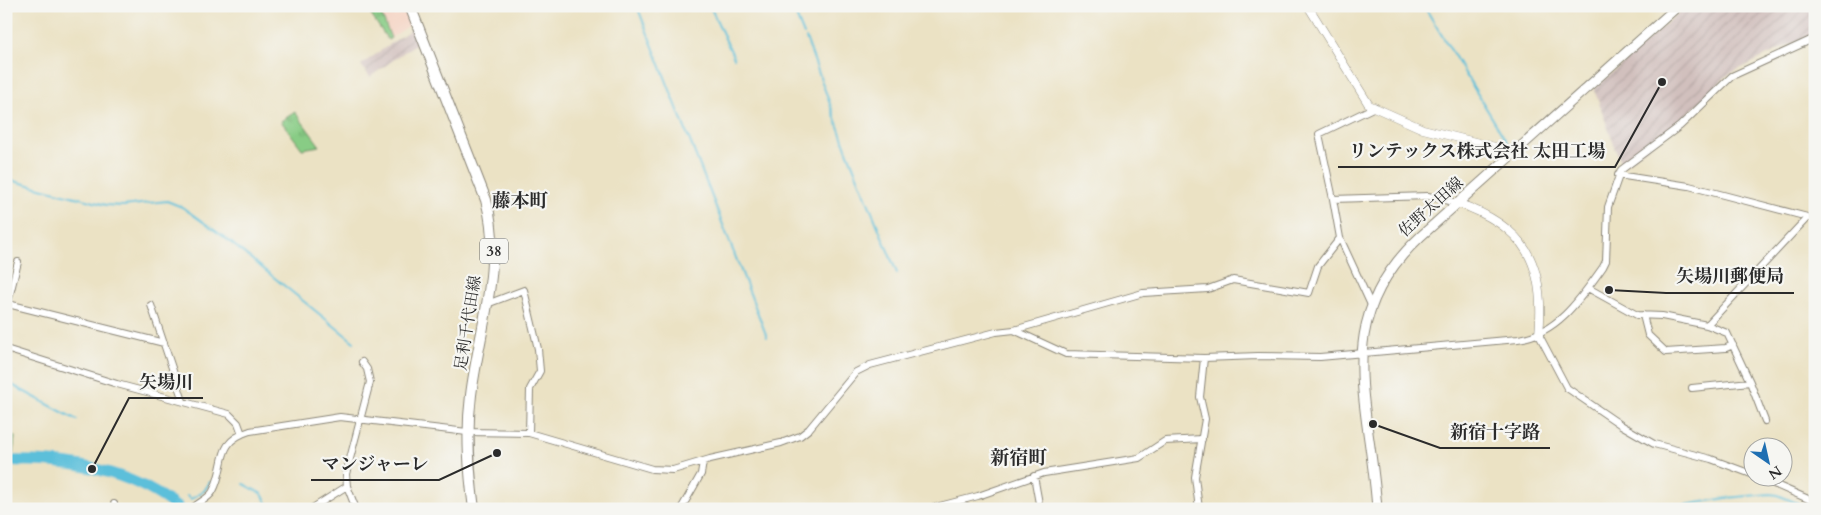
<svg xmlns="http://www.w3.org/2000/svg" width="1821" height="515" font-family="Cardo,'Noto Serif JP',serif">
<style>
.built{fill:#f5d3c2}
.industrial{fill:url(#industrial-furrows)}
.grass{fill:url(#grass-tufts);stroke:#5a7c58}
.park{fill:url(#park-crowns);stroke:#5a7c58}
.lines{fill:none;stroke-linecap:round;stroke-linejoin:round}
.stream{stroke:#5bbfda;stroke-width:2}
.river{stroke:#5bbfda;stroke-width:11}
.minor-casing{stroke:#8b8678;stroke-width:8}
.tertiary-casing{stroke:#8b8678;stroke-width:9}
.secondary-casing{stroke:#8b8678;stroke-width:11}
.primary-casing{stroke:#8b8678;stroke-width:12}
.minor{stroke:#fff;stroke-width:6}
.tertiary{stroke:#fff;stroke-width:8}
.secondary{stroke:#fff;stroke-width:9}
.primary{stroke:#fff;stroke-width:10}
.labels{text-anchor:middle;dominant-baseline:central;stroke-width:4.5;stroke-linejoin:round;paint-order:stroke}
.shield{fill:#f6f6f2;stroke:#686867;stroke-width:1}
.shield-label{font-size:15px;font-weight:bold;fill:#2b2b2b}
.street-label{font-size:16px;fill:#2b2b2b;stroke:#f6f6f2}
.quarter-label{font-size:19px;font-weight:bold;fill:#2b2b2b;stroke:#f6f6f2}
.leader{fill:none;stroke:#2b2b2b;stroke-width:2}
.callout-dot{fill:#2b2b2b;stroke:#f6f6f2;stroke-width:2}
.callout-label{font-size:18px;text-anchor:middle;font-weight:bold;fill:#2b2b2b;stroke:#f6f6f2;stroke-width:4.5;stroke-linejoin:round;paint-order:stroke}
</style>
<defs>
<pattern id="industrial-furrows" width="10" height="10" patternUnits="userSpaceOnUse" patternTransform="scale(1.25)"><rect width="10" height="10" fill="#d1c0bd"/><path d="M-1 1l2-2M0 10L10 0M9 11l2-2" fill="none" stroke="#b4a5a3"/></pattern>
<pattern id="grass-tufts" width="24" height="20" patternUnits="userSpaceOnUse" patternTransform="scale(1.25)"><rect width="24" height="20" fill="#88cc85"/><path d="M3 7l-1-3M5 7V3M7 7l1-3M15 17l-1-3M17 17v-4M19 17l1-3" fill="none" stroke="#76af73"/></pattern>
<pattern id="park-crowns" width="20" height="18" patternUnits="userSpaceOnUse" patternTransform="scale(1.25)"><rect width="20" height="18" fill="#88cc85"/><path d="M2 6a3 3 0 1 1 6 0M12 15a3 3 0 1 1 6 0" fill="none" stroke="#76af73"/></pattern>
</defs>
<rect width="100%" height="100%" fill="#f6f6f2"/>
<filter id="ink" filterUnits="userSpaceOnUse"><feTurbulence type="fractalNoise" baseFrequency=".02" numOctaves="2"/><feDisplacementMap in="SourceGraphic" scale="10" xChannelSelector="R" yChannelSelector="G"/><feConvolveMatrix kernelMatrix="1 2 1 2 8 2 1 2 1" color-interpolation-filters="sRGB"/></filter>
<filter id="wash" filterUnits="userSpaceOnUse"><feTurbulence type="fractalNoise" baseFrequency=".0096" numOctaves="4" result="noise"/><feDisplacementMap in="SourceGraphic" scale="20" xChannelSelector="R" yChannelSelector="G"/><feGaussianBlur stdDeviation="1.12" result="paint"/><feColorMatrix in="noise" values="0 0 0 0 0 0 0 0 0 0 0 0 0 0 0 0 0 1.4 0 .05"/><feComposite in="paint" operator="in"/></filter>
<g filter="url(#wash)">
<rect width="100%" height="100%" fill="#ebe2c4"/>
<path class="built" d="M365,6H404L410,25L388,40Z"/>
<path class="industrial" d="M1686,6H1815V35L1786,46L1729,74L1678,124L1622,167L1594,89Z
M413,28L418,42L370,77L361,65Z"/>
<path class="grass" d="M365,6H378L391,38L388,40Z
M295,112L320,146L302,149L281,121Z"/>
<path class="park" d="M6,429L15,437L13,454H6Z"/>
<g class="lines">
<path class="stream" d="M637,6L767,337
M710,6L734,58
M792,6L804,35
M1424,6L1508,144
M806,38L847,151L897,273
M6,179L106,205L123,206L167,201L182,207L224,237L354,342
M6,377L12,385L77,420
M244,484L262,494L270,509
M187,496L191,499L204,491L210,482
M178,508L181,503
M1464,509H1482
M1662,509L1726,498L1770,494L1778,495L1811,509"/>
<path class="river" d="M6,461C67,459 131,470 179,509"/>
</g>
</g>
<g filter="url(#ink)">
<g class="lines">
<defs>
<path id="minor" d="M1375,107L1319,134L1333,199L1428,196L1457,203
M1618,175L1689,186L1815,219
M1333,199L1340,238L1371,305
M1588,288L1637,315L1662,316L1707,325L1727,333L1750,382L1765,421
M8,304L164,343
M487,304L524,290L538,349L540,371L530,389L529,433
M151,305L183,401
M6,310L18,262
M1643,315L1648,335L1666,352L1726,348L1733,345
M1707,325L1807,218
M1014,330L1066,354L1204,358L1258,356L1320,357L1518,339C1557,334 1581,298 1603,267L1606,261L1608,207L1621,170L1680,126L1732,76L1815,38
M1539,335L1567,388L1621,425L1654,444L1711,459L1754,475
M6,349L117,384L229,414L238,423L242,434
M1692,388L1750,382
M1034,476L1040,509
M1760,478L1815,502
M113,509L114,504
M192,509C198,502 209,499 213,491C227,465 214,442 250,431L340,417L467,432L529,433L652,469L673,470L710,459L781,443L800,436L809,429L856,372L870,365L996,332L1014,330L1143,293L1208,289L1233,280L1309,293L1318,266L1340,238
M311,509L347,486
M356,509L347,486L346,474L370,382L367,369L362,362
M681,509L701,474L703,462
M928,509L978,496L1044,473L1139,458L1165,441L1202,439
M1199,509L1195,477L1205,419L1200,397L1204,358"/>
<path id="tertiary" d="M1308,6L1369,105L1423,129L1495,147L1510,156
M1457,203C1525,226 1546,263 1539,335"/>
<path id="secondary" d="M1377,509C1370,401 1329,321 1421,236L1678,6"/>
<path id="primary" d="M410,6L486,200C504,265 479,330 471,395C466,434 469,471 474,509"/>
</defs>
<use href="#minor" class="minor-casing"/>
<use href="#tertiary" class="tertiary-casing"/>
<use href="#secondary" class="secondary-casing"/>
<use href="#primary" class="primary-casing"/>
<use href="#minor" class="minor"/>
<use href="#tertiary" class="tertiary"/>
<use href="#secondary" class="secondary"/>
<use href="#primary" class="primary"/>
</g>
</g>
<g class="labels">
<rect class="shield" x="480" y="238.5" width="28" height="25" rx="4"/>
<g class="shield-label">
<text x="494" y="251">38</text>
</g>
<g class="street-label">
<text transform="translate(1431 207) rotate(-42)">佐野太田線</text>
<text transform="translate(468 323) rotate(-81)">足利千代田線</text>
</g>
<g class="quarter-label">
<text x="520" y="201">藤本町</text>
<text x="1019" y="458">新宿町</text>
</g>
</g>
<path class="leader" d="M1662 82L1615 167H1338M1609 290L1666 293H1794M92 469L129 398H203M1373 424L1440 448H1550M497 453L439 480H311"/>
<g class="callout-dot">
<circle cx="1662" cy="82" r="5"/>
<circle cx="1609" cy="290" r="5"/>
<circle cx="92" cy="469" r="5"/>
<circle cx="1373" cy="424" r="5"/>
<circle cx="497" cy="453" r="5"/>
</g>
<g class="callout-label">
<text x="1477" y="157">リンテックス株式会社 太田工場</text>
<text x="1730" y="282">矢場川郵便局</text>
<text x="166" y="388">矢場川</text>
<text x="1495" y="438">新宿十字路</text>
<text x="375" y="470">マンジャーレ</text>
</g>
<rect width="1821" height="515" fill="none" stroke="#f6f6f2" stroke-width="25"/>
<g transform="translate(1768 462) rotate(146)"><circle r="24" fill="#f6f6f2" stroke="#a5a5a2"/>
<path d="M0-4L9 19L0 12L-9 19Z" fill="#1f6fb2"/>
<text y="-8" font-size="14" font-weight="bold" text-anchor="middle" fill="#2b2b2b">N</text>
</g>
</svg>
